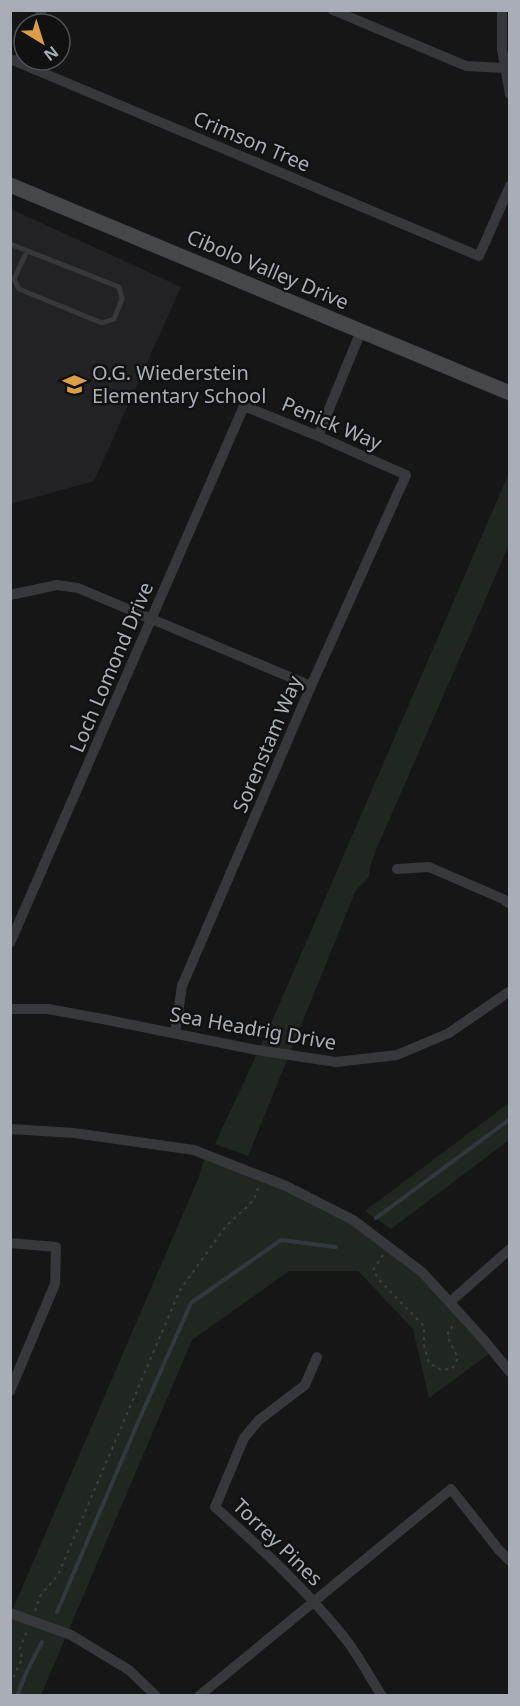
<svg xmlns="http://www.w3.org/2000/svg" width="520" height="1706" font-family="'Noto Sans',sans-serif">
<style>
.built{fill:#222224}
.green{fill:#202720}
.lines{fill:none;stroke-linecap:round;stroke-linejoin:round}
.stream{stroke:#30393e;stroke-width:4}
.path{stroke:#3d3f43;stroke-width:2;stroke-dasharray:3 4.5;stroke-linecap:butt}
.lane{stroke:#37383c;stroke-width:5}
.street{stroke:#37383c;stroke-width:10}
.secondary{stroke:#45474b;stroke-width:15}
.labels{text-anchor:middle;dominant-baseline:central;stroke-width:5;stroke-linejoin:round;paint-order:stroke}
.street-label{font-size:20px;fill:#a9aeb6;stroke:#111112}
.poi-label{font-size:20px;fill:#a9aeb6;stroke:#111112;text-anchor:start}
</style>
<rect width="100%" height="100%" fill="#161617"/>
<path class="built" d="M11,209L181,287L94,481L11,504Z"/>
<path class="green" d="M509,473V545L376,850L370,867L369,877L356,890L248,1156L215,1144L269,1028Z
M509,1103V1140L391,1229L365,1211Z
M206,1155L353,1220L422,1272L493,1351L429,1398L413,1329L358,1271H289L192,1340L41,1695H11L10,1616L198,1179Z"/>
<g class="lines">
<path class="stream" d="M376,1218L510,1119
M57,1612L139,1420L191,1303L281,1240L336,1247
M17,1696L26,1673L42,1642"/>
<path class="path" d="M383,1255L373,1270L380,1281L424,1326V1345L429,1363L441,1370L452,1369L458,1358L448,1338V1330L455,1325
M35,1611L40,1596L58,1575L180,1290L226,1226L249,1205L255,1197L258,1188
M10,1684L22,1659L20,1648L27,1631"/>
<path class="lane" d="M10,244L119,287L122,299L114,319L102,323L19,289L14,279L27,251"/>
<path class="street" d="M333,10L466,66L505,68
M502,10V49L510,94
M36,24L42,10
M10,59L479,256L510,186
M18,62L24,49
M318,436L361,331
M10,595L57,585L78,588L311,686
M397,869L429,867L503,899L510,904
M10,943L244,406L318,436L406,475L311,686L182,986L175,1033
M10,1009H48L108,1020L257,1050L336,1062L397,1055L449,1033L510,991
M10,1129L74,1133L194,1150L286,1186L353,1220L422,1272L483,1339L510,1372
M10,1243L56,1247L55,1284L10,1391
M450,1302L510,1249
M317,1357L305,1385L259,1420L244,1438L215,1507C262,1549 308,1591 347,1641C360,1658 370,1678 382,1696
M10,1613L71,1635L129,1670L156,1696
M199,1696L451,1489L499,1550L510,1561"/>
<path class="secondary" d="M10,185L510,393"/>
</g>
<defs>
<symbol id="school-bare" viewBox="-9 -9 18 18"><path d="M0-5L7-2L0 1L-7-2ZM-4 1L0 2.5L4 1V4Q0 6-4 4Z" fill="#dc9d48" stroke="#111112" stroke-width="2.5" paint-order="stroke"/></symbol>
</defs>
<g fill-rule="evenodd">
<use href="#school-bare" x="58" y="368" width="33" height="33"/>
</g>
<g class="labels">
<g class="street-label">
<text transform="translate(252 141) rotate(23)">Crimson Tree</text>
<text transform="translate(268 269) rotate(23)">Cibolo Valley Drive</text>
<text transform="translate(332 423) rotate(23)">Penick Way</text>
<text transform="translate(111 667) rotate(-67)">Loch Lomond Drive</text>
<text transform="translate(267 744) rotate(-67)">Sorenstam Way</text>
<text transform="translate(253 1028) rotate(10)">Sea Headrig Drive</text>
<text transform="translate(278 1542) rotate(44)">Torrey Pines</text>
</g>
<g class="poi-label">
<text x="92" y="372">O.G. Wiederstein<tspan x="92" dy="23">Elementary School</tspan></text>
</g>
</g>
<rect width="520" height="1706" fill="none" stroke="#a9aeb6" stroke-width="24"/>
<g transform="translate(42 42) rotate(142)"><circle r="28" fill="#111112" stroke="#4e5054" stroke-width="1.5"/>
<path d="M0-4.5L10 22L0 15L-10 22Z" fill="#dc9d48"/>
<text y="-9" font-size="16" font-weight="bold" text-anchor="middle" fill="#a9aeb6">N</text>
</g>
</svg>
